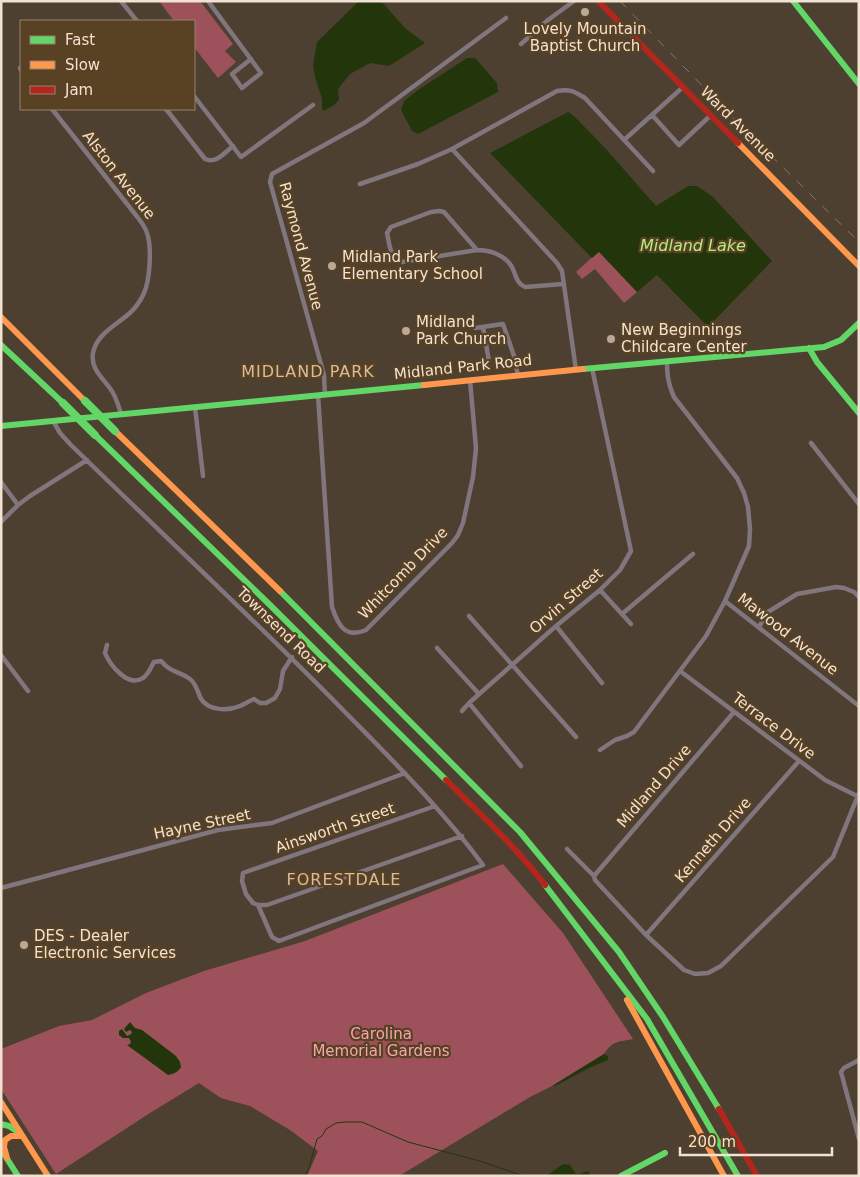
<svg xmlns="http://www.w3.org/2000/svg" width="860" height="1177" font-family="'DejaVu Sans',sans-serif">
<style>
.green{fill:#9d525b}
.water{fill:#23360b}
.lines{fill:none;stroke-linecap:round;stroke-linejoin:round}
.stream{stroke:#23360b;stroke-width:1}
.street{stroke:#81767d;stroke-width:4.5}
.fast{stroke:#63d668;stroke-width:6}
.slow{stroke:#ff974d;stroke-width:6}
.jam{stroke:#b3261e;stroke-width:6}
.rail{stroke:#827776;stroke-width:1;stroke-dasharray:9 9;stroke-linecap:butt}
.fast-bridge{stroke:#63d668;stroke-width:8}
.poi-dot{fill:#b8a999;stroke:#594124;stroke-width:2}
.labels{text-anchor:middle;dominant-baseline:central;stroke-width:4.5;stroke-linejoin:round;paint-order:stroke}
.poi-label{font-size:15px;fill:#f1e2d2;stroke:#594124;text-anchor:start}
.street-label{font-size:15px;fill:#f1e2d2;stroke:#594124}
.park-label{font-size:15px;fill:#f3a6af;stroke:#594124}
.water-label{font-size:16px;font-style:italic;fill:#b2ed7e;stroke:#594124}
.neighbourhood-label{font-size:16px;letter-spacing:1px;fill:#d8bc9b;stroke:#594124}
</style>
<rect width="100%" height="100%" fill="#4d4030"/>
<path class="green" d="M159,1H200L233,44L225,51L236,62L218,78L194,47V21H174Z
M599,251L637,292L624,303L595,269L582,279L576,272Z
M503,864L563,933L633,1039C619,1042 613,1040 604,1054L552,1086L530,1097L399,1176H307L318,1151L290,1130L250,1106L221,1098L199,1083L150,1113L56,1174L1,1089V1049L59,1026L92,1020L146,993L204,971L305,941Z"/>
<path class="water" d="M359,1H381L406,29L425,43L389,66L370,63L350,74L338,89L339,100L334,105L324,111L322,108V99L315,77L313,65L317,42Z
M467,58H475L497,83L498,92L418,134L412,131L401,110L404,101L418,90Z
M568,112L575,117L606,149L656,206L688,186H697L713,197L772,261L708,327L657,275L637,292L599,252L592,258L490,153Z
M130,1022L135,1028L142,1030L176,1056L180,1062L181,1067C178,1072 174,1074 168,1075L127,1045L130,1044L131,1042L129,1038H123L119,1035V1031L122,1029L127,1036L131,1034L132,1032L130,1030L126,1032L124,1029Z
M604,1054L608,1056V1060L589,1068L557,1085L552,1086Z
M563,1164L570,1165L576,1174H579L588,1171L591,1176H546Z"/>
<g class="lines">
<path class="stream" d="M305,1176L309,1168L317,1139L322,1136L326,1129L336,1123L345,1122H362L408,1142L480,1161L523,1176"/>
<path class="street" d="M121,1L137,21
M208,1L261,73L242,88L232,74L251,59
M521,44L548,20L574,1
M20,68L21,70
M194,96L241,157L313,105
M52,109L135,214C139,219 145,226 147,233C152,247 150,280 144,293C141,300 137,306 131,312C117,325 97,333 93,353C90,371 106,380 113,393C117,400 119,407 121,414
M166,109L205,159C216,164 224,153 233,146
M652,115L679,145L711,115
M624,140L683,87
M452,149L557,263L562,271L576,370
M360,184L418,164L452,149L557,91C570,89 574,91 585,98L653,171
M477,250L444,212L439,211L431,212L391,227L387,233C390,246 389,256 402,262L477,250C490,250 505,255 512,267C516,275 516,283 525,287L563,284
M483,327L489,361
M475,328L503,324L514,356L518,376
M318,395L332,607C338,625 345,639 366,630L452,543L458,535L463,523L473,477L476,448L470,380
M325,395L324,375L270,182L272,174L364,123L506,18
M195,407L203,476
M53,421L60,433L70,444C161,533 255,620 344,711C392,760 442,809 483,865L279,941L272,937L258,905
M811,443L859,504
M1,482L18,505
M1,522L18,505L30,496L87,460
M600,590L631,624
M725,601L859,706
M622,614L693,554
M469,616L576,737
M556,626L602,683
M759,627L768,612L797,594L836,587L844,588L854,592L859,597
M107,645L105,653C110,665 128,688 143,678C148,675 151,667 154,662L161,661C171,673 179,671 190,679C196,683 198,693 201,699C209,711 228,711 240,706C245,704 249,701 254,699L260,703H266L275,698L280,689L283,671L292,657
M437,648L479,694
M1,655L28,691
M680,671L825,780L857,796
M469,703L521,766
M462,711L469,703L556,626L600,590L620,570L631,551L592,368
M600,750L615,740L627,736L634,732L706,636L725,601L749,546L750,529L748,507L744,493L737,478L674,397C668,383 667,375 667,361
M435,806L243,873L242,881L246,894L253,903L258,905H267L462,836
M567,849L594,876L595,880L646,935L684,970L695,974L708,973L721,966L833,857L859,793
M594,876L734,712
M1,888L218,830L272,823L405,773
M646,935L799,761
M859,1060L844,1068L841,1072L859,1139"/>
<path class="fast" d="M793,1L859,84
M1,345L63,403
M809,348L817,362L859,413
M583,369L824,347L841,340L859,323
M1,426L424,385
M95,435L270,605L446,780
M280,591L520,832L619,952L663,1017L719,1109
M545,885L647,1019L738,1176
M1,1124L9,1126L18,1132
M4,1154L18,1176
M621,1176L665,1153"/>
<path class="slow" d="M738,143L859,266
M1,317L85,401
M424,385L583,369
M115,431L280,591
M627,1000L724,1176
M1,1102L48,1176
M7,1158L4,1147L5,1140L11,1136H22"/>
<path class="jam" d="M598,1L738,143
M446,780C480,814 516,847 545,885
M719,1109L757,1176"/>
<path class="rail" d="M620,1L753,138L859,242"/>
<path class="fast-bridge" d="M85,401L115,431
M63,403L95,435"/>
</g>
<g class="poi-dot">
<circle cx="585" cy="12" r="5"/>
<circle cx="332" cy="266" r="5"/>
<circle cx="406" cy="331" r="5"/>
<circle cx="611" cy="339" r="5"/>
<circle cx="24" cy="945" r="5"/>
</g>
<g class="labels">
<g class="poi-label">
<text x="585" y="29" text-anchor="middle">Lovely Mountain<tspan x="585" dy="17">Baptist Church</tspan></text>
<text x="342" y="257">Midland Park<tspan x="342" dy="17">Elementary School</tspan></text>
<text x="416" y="322">Midland<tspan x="416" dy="17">Park Church</tspan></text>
<text x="621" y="330">New Beginnings<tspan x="621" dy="17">Childcare Center</tspan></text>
<text x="34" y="936">DES - Dealer<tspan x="34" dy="17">Electronic Services</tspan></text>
</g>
<g class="street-label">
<text transform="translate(738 124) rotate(45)">Ward Avenue</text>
<text transform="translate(119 175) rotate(52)">Alston Avenue</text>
<text transform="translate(301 246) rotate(75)">Raymond Avenue</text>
<text transform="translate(463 367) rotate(-6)">Midland Park Road</text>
<text transform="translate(403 573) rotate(-46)">Whitcomb Drive</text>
<text transform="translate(566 601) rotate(-41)">Orvin Street</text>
<text transform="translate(281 630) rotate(44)">Townsend Road</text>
<text transform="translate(788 634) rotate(38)">Mawood Avenue</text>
<text transform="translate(774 726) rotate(37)">Terrace Drive</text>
<text transform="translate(654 786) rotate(-49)">Midland Drive</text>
<text transform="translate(202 824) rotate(-12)">Hayne Street</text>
<text transform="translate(335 828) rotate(-19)">Ainsworth Street</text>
<text transform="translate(713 840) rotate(-49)">Kenneth Drive</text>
</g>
<g class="park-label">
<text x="381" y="1034">Carolina<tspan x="381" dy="17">Memorial Gardens</tspan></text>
</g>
<g class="water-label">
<text x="693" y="245">Midland Lake</text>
</g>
<g class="neighbourhood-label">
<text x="308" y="371">MIDLAND PARK</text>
<text x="344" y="879">FORESTDALE</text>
</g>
</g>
<rect width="860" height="1177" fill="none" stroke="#f1e2d2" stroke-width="5"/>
<rect x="20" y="20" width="175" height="90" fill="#594124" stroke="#96816a"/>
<rect x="30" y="36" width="25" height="8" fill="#63d668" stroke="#96816a"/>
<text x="65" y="45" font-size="15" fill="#f1e2d2">Fast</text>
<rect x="30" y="61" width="25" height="8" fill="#ff974d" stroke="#96816a"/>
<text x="65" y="70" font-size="15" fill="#f1e2d2">Slow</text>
<rect x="30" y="86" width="25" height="8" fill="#b3261e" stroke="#96816a"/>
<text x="65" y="95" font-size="15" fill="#f1e2d2">Jam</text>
<path d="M680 1147v8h152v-8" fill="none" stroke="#f1e2d2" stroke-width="2.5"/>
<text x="688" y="1147" font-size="15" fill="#f1e2d2" stroke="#594124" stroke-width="4" paint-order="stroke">200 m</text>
</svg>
